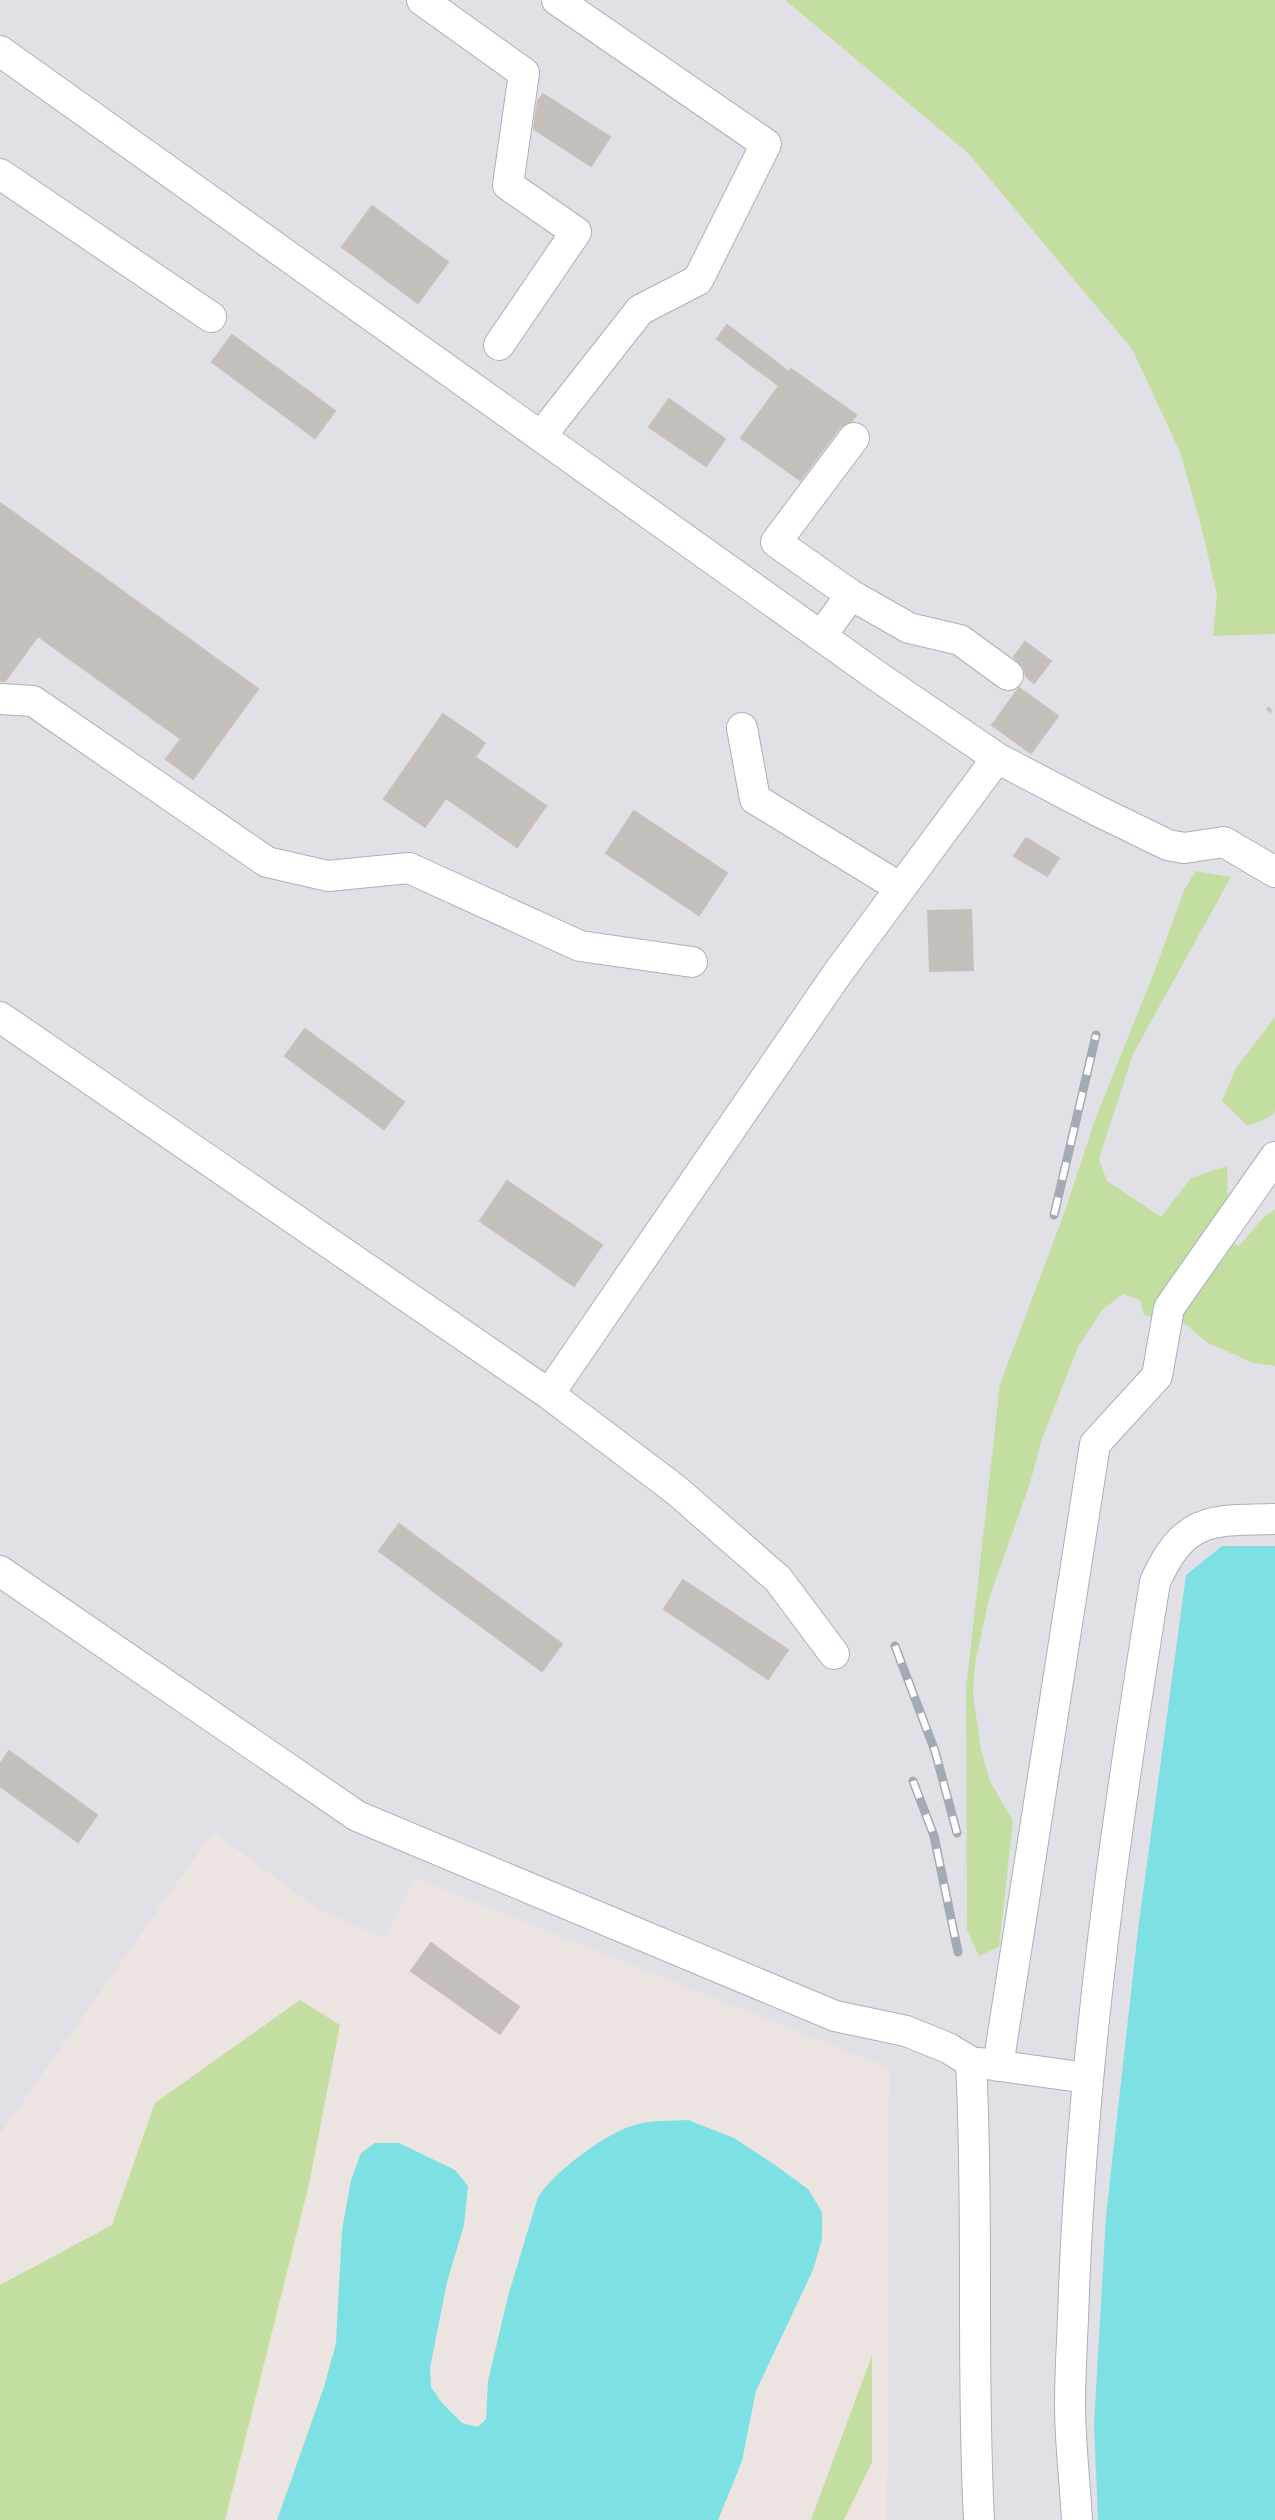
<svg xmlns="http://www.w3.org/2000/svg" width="1275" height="2520" font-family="'Alegreya Sans',sans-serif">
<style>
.industrial{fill:#e0e0e6}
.green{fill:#c4dea2}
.water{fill:#7de1e4}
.building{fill:#c5bfbb;stroke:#c8bfba;stroke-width:2}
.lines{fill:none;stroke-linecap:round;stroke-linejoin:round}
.minor-casing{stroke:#acb1b7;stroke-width:32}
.path{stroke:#c4c4c4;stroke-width:4;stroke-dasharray:6 4;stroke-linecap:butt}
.minor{stroke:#fff;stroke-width:30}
.rail-casing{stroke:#a3aab4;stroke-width:9}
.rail{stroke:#fff;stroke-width:6;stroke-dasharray:18;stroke-linecap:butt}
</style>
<rect width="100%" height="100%" fill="#ece4e0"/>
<path class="industrial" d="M0,0H785L968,153L1132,349L1180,452L1201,526L1217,595L1213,636L1275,634V2520H887L889,2068L415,1878L385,1938L320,1910L213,1832L0,2134Z"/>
<path class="green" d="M785,0H1275V634L1213,636L1217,595L1201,526L1180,452L1132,349L968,153Z
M1196,871L1231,877L1133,1054L1099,1159L1107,1181L1161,1217L1191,1178L1227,1166L1228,1207L1223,1238L1239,1246L1264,1217L1275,1209V1366L1253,1363L1208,1343L1185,1324L1144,1315L1140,1300L1123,1294L1102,1310L1078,1347L1042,1439L1030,1483L989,1599L975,1663L973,1694L981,1750L990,1781L1013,1821L999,1947L979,1956L967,1930L966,1690L1000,1384L1065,1211L1096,1117L1157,965L1184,890Z
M1275,1017V1111L1270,1117L1248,1126L1222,1101L1236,1068Z
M300,2000L340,2025L309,2184L225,2520H0V2285L112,2225L155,2103Z
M872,2355V2462L844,2520H811Z"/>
<path class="water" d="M1222,1546H1275V2520H1098L1094,2425L1106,2216L1138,1930L1186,1575Z
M688,2120L734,2138L775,2165L808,2189L822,2212V2239L813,2270L756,2391L742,2461L718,2520H277L324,2387L336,2343L342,2230L351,2180L361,2153L375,2143H399L455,2170L468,2186L464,2225L447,2282L430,2368L431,2387L442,2403L462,2423L478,2427L486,2419L488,2381L508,2296L538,2197C555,2171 608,2131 638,2124C654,2120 672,2121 688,2120Z"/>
<path class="building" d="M543,94L610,137L591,166L534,129L538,101Z
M372,206L448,262L418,303L342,247Z
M727,325L789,372L791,369L856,415L852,421L840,427L800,480L741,438L779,386L717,339Z
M232,335L335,411L315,438L212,362Z
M669,399L725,439L706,466L649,427Z
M0,503L258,689L193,779L166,759L181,739L38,636L5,681H0Z
M1025,642L1051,661L1034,683L1026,676L1024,667L1014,657Z
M1019,688L1058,716L1031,753L992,725Z
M443,714L485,743L475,757L546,806L517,847L446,798L425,827L384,799Z
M634,811L727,873L699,915L606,853Z
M1026,838L1059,858L1047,876L1014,856Z
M971,910L973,970L930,971L928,911Z
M305,1029L404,1102L384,1129L285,1056Z
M507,1181L602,1245L574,1286L480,1221Z
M399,1524L562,1644L542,1671L379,1551Z
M683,1580L788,1650L768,1679L664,1609Z
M9,1751L97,1815L78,1842L0,1786V1764Z
M431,1943L519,2007L500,2034L411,1971Z"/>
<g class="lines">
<defs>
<path id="minor" d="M422,0L524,73L508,185L576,232L499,345
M0,51L877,676L997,758L1098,811L1168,845L1184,848L1224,842L1275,872
M0,174L211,317
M541,436L640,310L698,280L766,144L557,0
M851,595L909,628L960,640L1008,675
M821,636L851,595L776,542L854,438
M0,699L33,701L267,862L328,876L409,868L580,946L692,962
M742,728L755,799L899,887
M0,1017L549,1394L676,1490L778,1579L834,1654
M549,1394L837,974L997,758
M0,1571L357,1816L835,2016L906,2031L948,2048L971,2062C979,2215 971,2367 979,2520
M980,2063L1087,2078
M998,2066L1095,1444L1157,1376L1169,1308L1275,1157
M1077,2520C1075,2482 1070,2443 1070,2405C1070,2367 1073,2329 1074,2290C1083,2052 1117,1817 1155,1582C1184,1517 1211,1520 1275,1519"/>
</defs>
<use href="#minor" class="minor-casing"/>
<path class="path" d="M1267,708L1275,714"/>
<use href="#minor" class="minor"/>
<defs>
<path id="rail" d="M1054,1215L1096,1035
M895,1646L935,1751L957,1833
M913,1781L934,1836L958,1952"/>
</defs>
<use href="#rail" class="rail-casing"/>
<use href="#rail" class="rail"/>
</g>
</svg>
